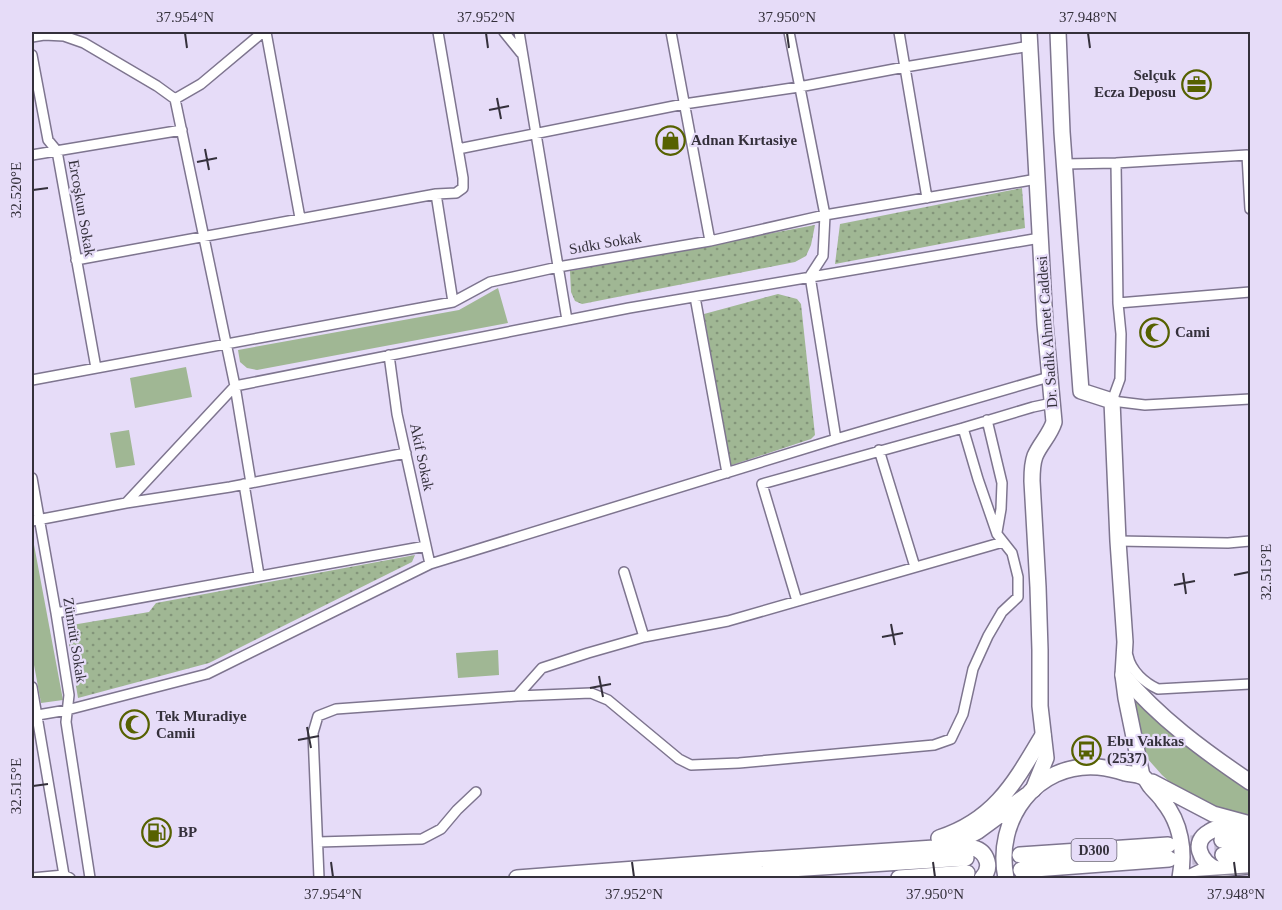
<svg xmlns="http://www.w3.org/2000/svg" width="1282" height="910" font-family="Georgia,serif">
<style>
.green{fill:#a0b794}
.park{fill:url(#park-dots)}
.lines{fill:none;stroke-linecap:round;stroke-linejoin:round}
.trunk-tunnel{stroke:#c2bad2;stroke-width:15;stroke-dasharray:15 8;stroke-linecap:butt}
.minor-casing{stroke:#7e758f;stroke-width:12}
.primary-casing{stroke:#7e758f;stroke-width:18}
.trunk-casing{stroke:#7e758f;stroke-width:18}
.minor{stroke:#fff;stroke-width:9}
.primary{stroke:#fff;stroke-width:15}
.trunk{stroke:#fff;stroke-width:15}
.tram{stroke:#90899d;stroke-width:1.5}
.ticks{fill:none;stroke:#34303b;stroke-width:2}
.labels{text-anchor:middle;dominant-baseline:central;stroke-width:4.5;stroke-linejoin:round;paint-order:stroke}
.shield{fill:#e6dcf8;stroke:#696474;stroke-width:1.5}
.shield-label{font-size:14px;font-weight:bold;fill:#34303b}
.poi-label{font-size:15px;font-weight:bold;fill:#34303b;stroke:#e6dcf8;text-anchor:start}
.street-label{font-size:15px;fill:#34303b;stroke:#e6dcf8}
.neatline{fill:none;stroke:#34303b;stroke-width:2}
.ticks-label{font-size:15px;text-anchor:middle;fill:#34303b}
</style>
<defs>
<pattern id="park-dots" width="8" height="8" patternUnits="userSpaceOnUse" patternTransform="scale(1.5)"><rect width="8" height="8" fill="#a0b794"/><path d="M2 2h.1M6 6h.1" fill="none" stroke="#83957a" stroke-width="1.8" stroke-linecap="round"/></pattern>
</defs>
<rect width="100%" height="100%" fill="#e6dcf8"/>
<path class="green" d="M498,288L508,323L257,370L247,368L240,362L238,350L459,310Z
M186,367L192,397L135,408L130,378Z
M129,430L135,465L116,468L110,433Z
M32,534L63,700L41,703L32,654Z
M498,650L499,675L458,678L456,653Z
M1132,694C1165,733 1208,763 1250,791V815L1226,810L1202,802L1172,784L1162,775L1146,757Z"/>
<path class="park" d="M1022,188L1025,228L835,264L840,224Z
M815,225L811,245L806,256L795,262L582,304L575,301L571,292L570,271Z
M778,294L797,299L801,304L815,435L811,439L729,466L704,314Z
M415,555L412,562L209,663L78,698L66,626L149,612L156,603Z"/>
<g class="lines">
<path class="trunk-tunnel" d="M1168,845L1222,840
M1169,859L1223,855"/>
<defs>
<path id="minor" d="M266,32L300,218
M504,32L521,53
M519,32L567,320
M671,32L710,241
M789,32L825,215L823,256L810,276L836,439
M899,32L927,198
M32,37L44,35L64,36L84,43L157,86L175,99L235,386L251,483
M32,55L48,140L57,151L96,368
M175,99L201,84L263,32
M458,149L684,104L799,87L905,67L1030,46
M32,155L182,130
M1116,163L1118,303L1121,334L1120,379L1112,401L1145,405L1250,399
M1065,164L1116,163L1247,155L1250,209
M436,194L453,302
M76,260L436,194L456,193L463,188V178L438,32
M695,297L727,473
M1118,303L1250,292
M389,355L397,414L430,564
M32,380L453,302L490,282L558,267L710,241L825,215L1037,179
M987,420L1002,483L1001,509L997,532
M879,450L915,567
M32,478L56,613L69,695L66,722L90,878
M244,484L259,575
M126,503L230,487L406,453
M32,521L126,503L235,386L629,308L1040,238
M1118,541L1228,543L1250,541
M624,572L644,637
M797,601L762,484L963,428
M56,613L426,546
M1128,656C1131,671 1145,683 1158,689L1250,684
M32,687L64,875L70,878
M517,696L542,668L588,653L644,637L728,621L1003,542
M32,716L67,710L207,674L430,564L836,439L1049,377
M318,842L422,839L441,829L457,810L476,792
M32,878L64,875
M319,878L313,733L318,716L336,709L517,696L591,693L608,700L679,759L691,765L739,763L934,745L951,739L963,714L973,669L988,636L1002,612L1018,597V577L1012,553L997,534L978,479L963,428L1033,407L1052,403"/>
<path id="primary" d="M1029,32L1045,324L1054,422C1050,435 1040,444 1035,456C1032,464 1032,473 1032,481L1038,587L1040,650V706L1046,758L1033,790
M1058,32L1062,132L1081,391L1112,401L1118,541L1125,642L1123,675L1126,698L1142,776"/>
<path id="trunk" d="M1123,675C1159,718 1204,751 1250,782
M1152,782L1213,814L1250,824
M939,838C995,820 1015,782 1043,735
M1222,840L1250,838
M950,848C964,847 982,844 987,861C989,868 987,873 982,878
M1020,855L1168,845
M1223,855L1250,853
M1216,869C1200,861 1191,842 1209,832C1218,826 1231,826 1242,826
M1021,870L1169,859
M517,878L754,860L934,848L955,843L978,831L1027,795
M646,878L966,858
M899,878L967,873
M1006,878C994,820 1036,762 1098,767C1108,768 1116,770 1125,773C1130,774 1138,774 1143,777C1147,779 1148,784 1151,787C1155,792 1160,796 1163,801C1181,823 1185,851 1180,878
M1189,878L1205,870L1250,866"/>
</defs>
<use href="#minor" class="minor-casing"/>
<use href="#primary" class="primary-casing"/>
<use href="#trunk" class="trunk-casing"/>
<use href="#minor" class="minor"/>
<use href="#primary" class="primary"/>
<use href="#trunk" class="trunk"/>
<path class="tram" d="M1177,878L1250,873"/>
</g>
<path class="ticks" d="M185,33L187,48M486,33L488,48M787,33L789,48M1088,33L1090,48M497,98L501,119M489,110L509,106M205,149L209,170M197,162L217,158M33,190L48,188M1183,573L1186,594M1234,575L1249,572M1174,585L1195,581M891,624L895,645M882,637L903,633M599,676L603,697M590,688L611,684M307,727L311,748M298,740L319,736M33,786L48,784M331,862L333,877M632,862L634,877M933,862L935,877M1234,862L1236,877"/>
<defs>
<symbol id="office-ring" viewBox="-11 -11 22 22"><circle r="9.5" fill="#e6dcf8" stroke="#566100" stroke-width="1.5"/><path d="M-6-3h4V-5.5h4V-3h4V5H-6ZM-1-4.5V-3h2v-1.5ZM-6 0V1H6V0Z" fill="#566100"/></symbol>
<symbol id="shop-ring" viewBox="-11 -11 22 22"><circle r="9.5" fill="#e6dcf8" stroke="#566100" stroke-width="1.5"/><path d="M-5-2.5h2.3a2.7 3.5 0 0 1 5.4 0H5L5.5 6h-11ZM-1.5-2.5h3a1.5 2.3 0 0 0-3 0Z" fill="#566100"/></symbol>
<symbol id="mosque-ring" viewBox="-11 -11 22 22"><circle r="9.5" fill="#e6dcf8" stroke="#566100" stroke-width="1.5"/><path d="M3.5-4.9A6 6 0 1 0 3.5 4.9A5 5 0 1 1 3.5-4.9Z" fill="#566100"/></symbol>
<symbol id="bus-ring" viewBox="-11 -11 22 22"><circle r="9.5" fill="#e6dcf8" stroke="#566100" stroke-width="1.5"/><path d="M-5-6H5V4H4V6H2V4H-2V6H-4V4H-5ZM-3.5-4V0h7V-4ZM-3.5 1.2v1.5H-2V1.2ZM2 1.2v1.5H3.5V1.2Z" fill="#566100"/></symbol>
<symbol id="fuel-ring" viewBox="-11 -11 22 22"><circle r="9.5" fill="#e6dcf8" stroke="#566100" stroke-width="1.5"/><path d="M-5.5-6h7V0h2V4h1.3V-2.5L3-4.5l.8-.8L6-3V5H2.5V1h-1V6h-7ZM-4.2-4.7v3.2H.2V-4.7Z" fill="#566100"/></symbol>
</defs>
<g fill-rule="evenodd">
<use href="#office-ring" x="1180" y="68" width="33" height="33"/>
<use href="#shop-ring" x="654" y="124" width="33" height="33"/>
<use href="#mosque-ring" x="1138" y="316" width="33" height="33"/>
<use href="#mosque-ring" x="118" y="708" width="33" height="33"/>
<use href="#bus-ring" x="1070" y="734" width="33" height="33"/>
<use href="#fuel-ring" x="140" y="816" width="33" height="33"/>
</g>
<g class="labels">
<rect class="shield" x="1071.5" y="839" width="45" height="22" rx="4.5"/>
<g class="shield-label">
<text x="1094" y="850">D300</text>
</g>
<g class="poi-label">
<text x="1176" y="75" text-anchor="end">Selçuk<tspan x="1176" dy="17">Ecza Deposu</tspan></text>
<text x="691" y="140">Adnan Kırtasiye</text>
<text x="1175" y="332">Cami</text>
<text x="156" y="716">Tek Muradiye<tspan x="156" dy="17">Camii</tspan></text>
<text x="1107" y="741">Ebu Vakkas<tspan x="1107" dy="17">(2537)</tspan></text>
<text x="178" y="832">BP</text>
</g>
<g class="street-label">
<text transform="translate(82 208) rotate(80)">Ercoşkun Sokak</text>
<text transform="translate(605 243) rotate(-10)">Sıdkı Sokak</text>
<text transform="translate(1047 332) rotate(-94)">Dr. Sadık Ahmet Caddesi</text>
<text transform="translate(422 457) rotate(78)">Akif Sokak</text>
<text transform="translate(75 640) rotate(81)">Zümrüt Sokak</text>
</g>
</g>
<rect width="1282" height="910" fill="none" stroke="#e6dcf8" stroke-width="66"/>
<rect x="33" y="33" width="1216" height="844" class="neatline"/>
<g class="ticks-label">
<text x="185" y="22">37.954°N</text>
<text x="486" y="22">37.952°N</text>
<text x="787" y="22">37.950°N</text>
<text x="1088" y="22">37.948°N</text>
<text transform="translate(16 190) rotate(-90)" y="5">32.520°E</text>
<text transform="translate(1266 572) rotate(-90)" y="5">32.515°E</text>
<text transform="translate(16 786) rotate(-90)" y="5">32.515°E</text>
<text x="333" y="899">37.954°N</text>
<text x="634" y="899">37.952°N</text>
<text x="935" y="899">37.950°N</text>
<text x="1236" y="899">37.948°N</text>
</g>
</svg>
